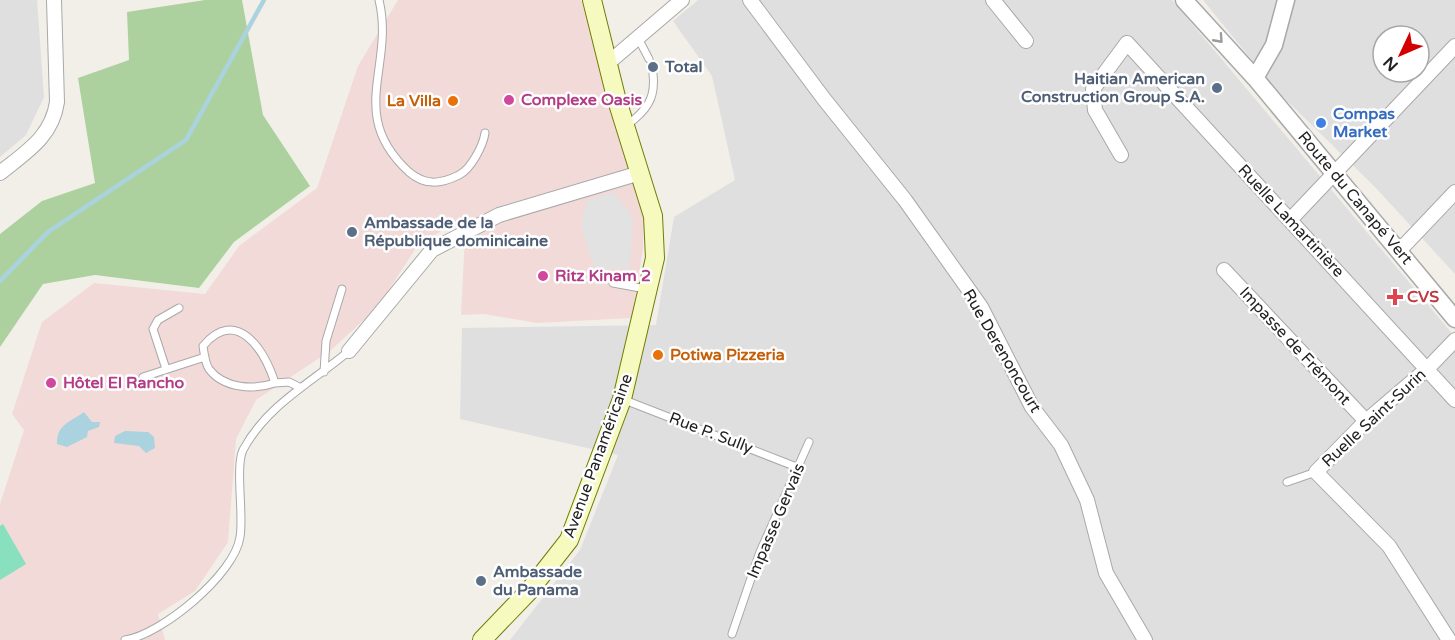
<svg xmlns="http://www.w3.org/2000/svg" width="1455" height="640" font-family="'Varela Round',sans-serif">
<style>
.residential{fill:#e0dfdf;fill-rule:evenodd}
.commercial{fill:#f2dad9}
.forest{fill:#add19e}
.pitch{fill:#88e0be}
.parking{fill:#e2e2e2}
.water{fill:#aad3df}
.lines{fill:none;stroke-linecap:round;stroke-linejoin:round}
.stream{stroke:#aad3df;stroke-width:4.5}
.service-casing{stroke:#a9a9a9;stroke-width:9}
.minor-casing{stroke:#a9a9a9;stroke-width:16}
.tertiary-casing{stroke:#a9a9a9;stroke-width:19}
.secondary-casing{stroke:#707d05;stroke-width:20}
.service{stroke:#fff;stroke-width:7}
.minor{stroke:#fff;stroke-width:14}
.tertiary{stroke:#fff;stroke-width:16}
.secondary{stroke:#f7fabf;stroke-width:18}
.oneway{stroke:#9c9c9c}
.service-dot{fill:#5c6f8a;stroke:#fff;stroke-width:2}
.hotel-dot{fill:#d1479c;stroke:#fff;stroke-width:2}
.food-dot{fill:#e8710a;stroke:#fff;stroke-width:2}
.shop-dot{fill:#3f7fe0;stroke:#fff;stroke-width:2}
.health-dot{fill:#e0444e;stroke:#fff;stroke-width:2}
.labels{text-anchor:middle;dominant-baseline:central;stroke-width:5;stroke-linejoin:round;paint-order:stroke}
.service-label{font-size:16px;font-weight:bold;fill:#4e5e75;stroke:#fff;text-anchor:start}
.hotel-label{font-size:16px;font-weight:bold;fill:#b23c85;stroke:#fff;text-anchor:start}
.food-label{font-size:16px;font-weight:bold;fill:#c56008;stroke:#fff;text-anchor:end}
.shop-label{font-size:16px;font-weight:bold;fill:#366cbe;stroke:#fff;text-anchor:start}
.street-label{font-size:16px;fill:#222;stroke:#fff}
.health-label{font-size:16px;font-weight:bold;fill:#be3a42;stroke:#fff;text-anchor:start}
</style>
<rect width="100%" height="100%" fill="#f2efe9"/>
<path class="residential" d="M0,0H37L44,97L26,135L0,157Z
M698,0H1172L1455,337V640H510L580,550L618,455L460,419L462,328L656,325L674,217L735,180L712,76L673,21Z
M1203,0H1455V274L1375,187L1277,91ZM1383,36H1419V72H1383Z"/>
<path class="commercial" d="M398,0H581L613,105L644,187L643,249L632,318L537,323L484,314L461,315L466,216L418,245L377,308L330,351L256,400L236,439L228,542L195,591L158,614L165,640H0V504L24,430L12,414L42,322L94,283L205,294L239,246L317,188L358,66Z"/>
<path class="forest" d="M205,0H242L263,115L310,186L234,242L199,288L95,275L43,284L0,347V234L42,201L95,183L78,78L129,60L127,12Z"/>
<path class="pitch" d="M3,524L26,564L0,580V526Z"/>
<path class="parking" d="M613,193L630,212L633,223L629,269H595L581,225L587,200Z"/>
<path class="water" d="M84,412L92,422H100L99,427L88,431L87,437L67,447L57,444C57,424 69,423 84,412Z
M125,431L148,432L154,437L155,448L146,453L139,446L114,443L115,436Z"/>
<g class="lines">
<path class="stream" d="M0,281L48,232L186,140L264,0"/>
<defs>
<path id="service" d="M379,0C395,67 346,114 409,172C425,186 441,184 459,175C471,169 483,146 485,133
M638,38L649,59
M626,126C646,111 656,99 653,74
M613,283L646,289
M166,369L153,329L158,320L179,308
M324,372L326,341L342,289
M143,377L205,357
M275,383C254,390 224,389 209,369C205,363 204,353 203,346C236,306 264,349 275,383L289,382L299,387
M622,399L799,468
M1287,482L1316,472
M732,634L760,552L809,442
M125,640C161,635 235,574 240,537C244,516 235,467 243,450C267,405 311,383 349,351"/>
<path id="minor" d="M750,0L824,99L905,200L981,307L1032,407L1061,445L1087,500L1106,573L1145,640
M993,0L1026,41
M607,64L682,0
M1121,155L1095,110L1093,89L1127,43L1455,400
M0,173C26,152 52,137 57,102L54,0
M1290,220L1455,46
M1399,251L1455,192
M1224,270L1366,421
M349,351L432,250L499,215L640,173
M1449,640L1389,546L1316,472L1366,421L1428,368L1455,340"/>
<path id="tertiary" d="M1184,0L1255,78L1455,319
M1255,78L1274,45L1286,0"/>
<path id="secondary" d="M482,640L529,591L569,540L622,399L655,258L653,216L616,97L592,0"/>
</defs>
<use href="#service" class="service-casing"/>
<use href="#minor" class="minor-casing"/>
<use href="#tertiary" class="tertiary-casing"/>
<use href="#secondary" class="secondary-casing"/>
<use href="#service" class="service"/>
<use href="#minor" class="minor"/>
<use href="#tertiary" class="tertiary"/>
<use href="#secondary" class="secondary"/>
</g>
<defs><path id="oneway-chevron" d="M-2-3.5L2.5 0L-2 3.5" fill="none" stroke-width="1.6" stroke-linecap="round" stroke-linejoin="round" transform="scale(1.5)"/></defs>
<use class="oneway" href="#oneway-chevron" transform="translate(1219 39) rotate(48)"/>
<g class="service-dot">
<circle cx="653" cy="67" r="6"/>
<circle cx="1217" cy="88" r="6"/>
<circle cx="352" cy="232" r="6"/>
<circle cx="481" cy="581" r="6"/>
</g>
<g class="hotel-dot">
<circle cx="509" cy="100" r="6"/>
<circle cx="543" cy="276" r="6"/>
<circle cx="51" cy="383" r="6"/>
</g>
<g class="food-dot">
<circle cx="453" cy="101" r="6"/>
<circle cx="658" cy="355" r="6"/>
</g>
<circle class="shop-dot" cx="1321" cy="123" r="6"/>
<path class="health-dot" d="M1392 288h6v6h6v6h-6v6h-6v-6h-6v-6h6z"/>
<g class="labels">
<g class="service-label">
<text x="665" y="67">Total</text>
<text x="1205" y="79" text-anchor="end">Haitian American<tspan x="1205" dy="18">Construction Group S.A.</tspan></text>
<text x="364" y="223">Ambassade de la<tspan x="364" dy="18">République dominicaine</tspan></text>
<text x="493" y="572">Ambassade<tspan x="493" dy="18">du Panama</tspan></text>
</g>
<g class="hotel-label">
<text x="521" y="100">Complexe Oasis</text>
<text x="555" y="276">Ritz Kinam 2</text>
<text x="63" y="383">Hôtel El Rancho</text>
</g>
<g class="food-label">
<text x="441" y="101">La Villa</text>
<text x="670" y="355" text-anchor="start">Potiwa Pizzeria</text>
</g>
<g class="shop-label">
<text x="1333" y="114">Compas<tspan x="1333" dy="18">Market</tspan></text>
</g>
<g class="street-label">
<text transform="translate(1355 198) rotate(50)">Route du Canapé Vert</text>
<text transform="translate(1291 221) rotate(47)">Ruelle Lamartinière</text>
<text transform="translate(1295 346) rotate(47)">Impasse de Frémont</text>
<text transform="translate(1002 351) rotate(60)">Rue Derenoncourt</text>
<text transform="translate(1374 418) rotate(-43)">Ruelle Saint-Surin</text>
<text transform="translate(711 433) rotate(21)">Rue P. Sully</text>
<text transform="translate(598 456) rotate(-70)">Avenue Panaméricaine</text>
<text transform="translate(776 521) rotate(-67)">Impasse Gervais</text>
</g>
<g class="health-label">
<text x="1407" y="297">CVS</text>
</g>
</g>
<g transform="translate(1401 54) rotate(226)"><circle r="28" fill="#ffffff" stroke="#a7a7a7" stroke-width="1.5"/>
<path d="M0-4.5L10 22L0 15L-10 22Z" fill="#d40000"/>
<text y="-9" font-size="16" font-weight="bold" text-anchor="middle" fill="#222222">N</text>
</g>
</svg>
